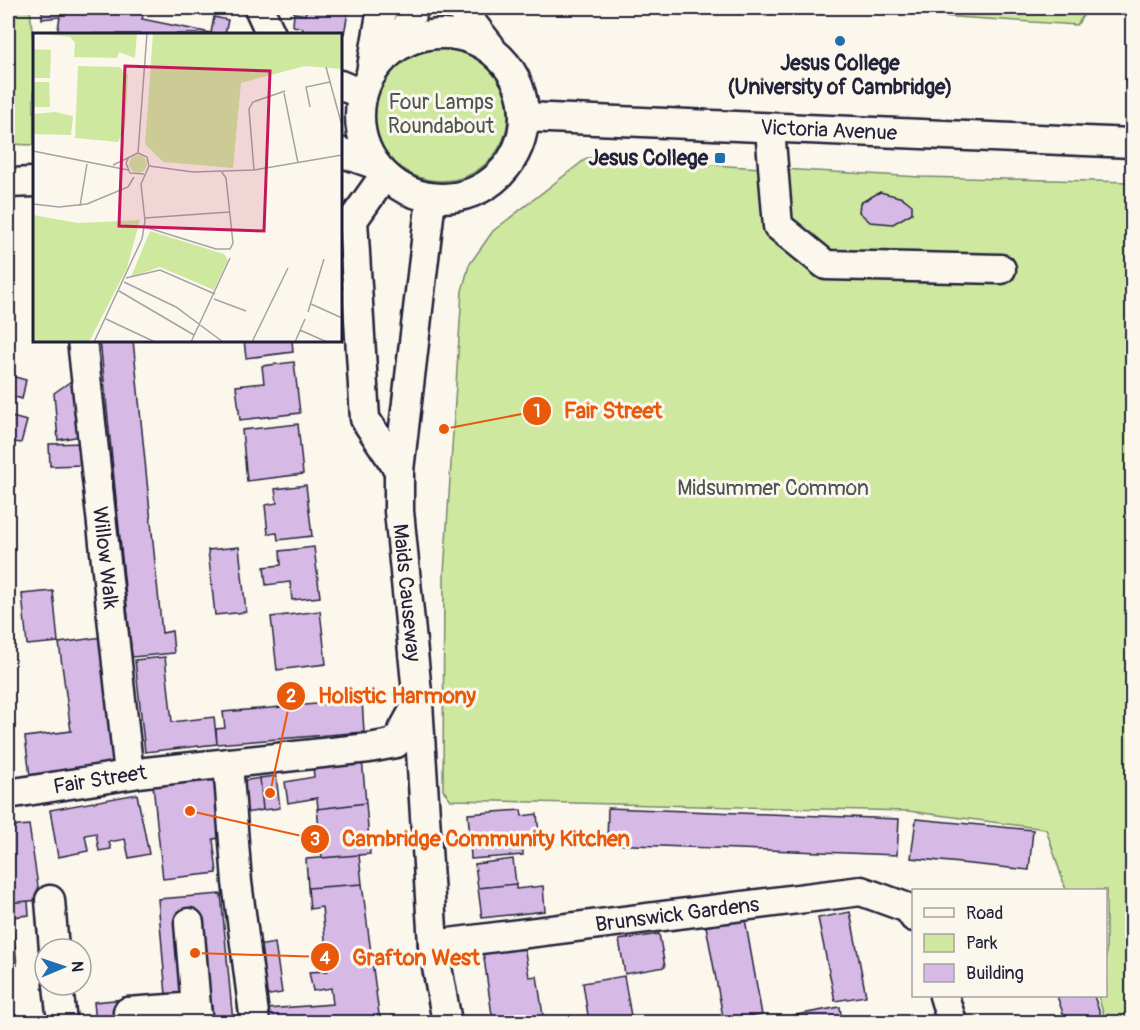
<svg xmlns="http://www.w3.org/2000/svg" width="1140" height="1030" font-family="Pangolin,sans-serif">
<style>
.green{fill:#cee99f;stroke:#78866d;stroke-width:1.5}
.building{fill:#d7b9e6;stroke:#22223b;stroke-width:1.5}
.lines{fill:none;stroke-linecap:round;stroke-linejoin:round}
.minor-casing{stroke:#22223b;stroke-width:33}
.minor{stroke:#fbf7ec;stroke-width:28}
.poi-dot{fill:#1f6fb2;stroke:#fbf7ec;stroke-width:2}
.labels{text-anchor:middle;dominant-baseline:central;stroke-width:6;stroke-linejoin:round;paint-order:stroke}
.poi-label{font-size:21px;font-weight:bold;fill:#22223b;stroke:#fbf7ec}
.park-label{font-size:21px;fill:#4d5454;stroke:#fbf7ec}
.street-label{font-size:21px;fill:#22223b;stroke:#fbf7ec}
.inset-road{fill:none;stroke:#a4a2a5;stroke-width:1.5}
.view{fill:#c2185b;fill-opacity:0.15;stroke:#c2185b;stroke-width:3}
.inset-edge{fill:none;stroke:#22223b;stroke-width:3}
.leader{fill:none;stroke:#e8590c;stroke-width:2}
.callout-dot{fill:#e8590c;stroke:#fbf7ec;stroke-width:2}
.mark-label{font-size:18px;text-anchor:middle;font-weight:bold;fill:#fff}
.callout-label{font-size:22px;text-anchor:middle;font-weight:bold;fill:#e8590c;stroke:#fbf7ec;stroke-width:6;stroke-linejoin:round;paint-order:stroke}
</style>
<rect width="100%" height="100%" fill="#fbf7ec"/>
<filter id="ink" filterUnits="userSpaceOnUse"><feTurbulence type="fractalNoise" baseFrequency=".0167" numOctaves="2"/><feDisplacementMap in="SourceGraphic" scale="12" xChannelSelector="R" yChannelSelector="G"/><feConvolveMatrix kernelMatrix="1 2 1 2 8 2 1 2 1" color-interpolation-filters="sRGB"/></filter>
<g filter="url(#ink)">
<path class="green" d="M8,8H30L34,53V145L8,144Z
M816,8H1088L1077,25Z
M374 114a67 67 0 1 1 134 0a67 67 0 1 1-134 0Z
M587,158L920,177L1132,182V1022H1106L1098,996H1106V890H1066L1046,829L908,811L451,800L443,790L444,573L462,291L469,265L493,231Z"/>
<path class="building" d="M42,8H145L142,19L211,33L214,17L228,20L225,34H57L60,17L42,19Z
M293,8H307L305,15L294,13Z
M307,8L348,13L344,34L302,33L303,28L293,26L294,13L305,15Z
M319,8H349L348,13Z
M880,192L903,198L912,205V213L893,224L870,222L859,212L860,203Z
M100,340H133L162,633L172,631L174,653L132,657Z
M244,340H292L293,352L246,358Z
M294,362L300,413L240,420L236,386L264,383L262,366Z
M8,375L26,380L22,399L8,395Z
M74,379L81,436L58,440L54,393Z
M8,416L27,421L21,443L8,441Z
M298,424L303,474L247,481L242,430Z
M84,443V465L50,466L49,444Z
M306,485L312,536L278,540L277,533L268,534L265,505L277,503L275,489Z
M239,547L246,612L215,615L208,550Z
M314,547L320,597L292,600L290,582L266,585L264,567L281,565L280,551Z
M53,591L58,642L27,645L22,594Z
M320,611L326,664L277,670L271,617Z
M102,637L118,764L30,776L25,737L71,731L59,643Z
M165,657L172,722L214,717L217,744L145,752L135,660Z
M362,700L364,732L217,744L216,729L225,728L223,712Z
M362,759L366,803L318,809L317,798L288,803L285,782L314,777L313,766Z
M276,776L280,808L263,810L260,778Z
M221,777L228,837L213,839L217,873L163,879L153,785Z
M260,778L263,810L245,813L242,781Z
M137,794L149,854L129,858L125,839L109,842L111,849L99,851L96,833L85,835L88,851L58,857L50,810Z
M366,803L370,854L322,858L317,809Z
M608,808L899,819L897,855L607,844Z
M521,810L522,816L537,814L539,834L470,839L468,814Z
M916,819L1033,830L1029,870L911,858Z
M29,825L40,900L8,903V827Z
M522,835L523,855L471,859L470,839Z
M359,855L362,884L308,888L306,859Z
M513,859L516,884L478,888L475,864Z
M362,884L380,1022H268L267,1009L333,1004L331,988L313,991L309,972L328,971L322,907L310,909L308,888Z
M516,884V889L543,886L545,911L482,918L478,888Z
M221,894L233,1022H96L94,1002L166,995L158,899Z
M28,901L29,915L12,917L17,965L8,966V903Z
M850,912L866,996L835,1001L818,918Z
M745,919L762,1015L724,1022L706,926Z
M659,934L665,967L625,974L619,940Z
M275,943L282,993L264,996L257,946Z
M524,946L529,977L537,976L544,1022H493L483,951Z
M624,976L631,1016L589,1022L583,983Z
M1057,996H1094L1103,1022H1066Z
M840,1007L842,1022H758Z"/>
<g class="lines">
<defs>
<g id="minor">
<path d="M259,8L271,34"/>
<path d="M460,8L490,46"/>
<circle cx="442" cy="116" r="82"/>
<path d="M399,45L414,8"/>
<path d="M371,73L382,8"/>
<path d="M340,85L352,90"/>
<path id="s1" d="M525,117L1132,143"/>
<path d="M770,129L778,226L826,265L1001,269"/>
<path d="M340,152L374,164"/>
<path d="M384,176L353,220L365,419L399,470"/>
<path d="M8,183L34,182"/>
<path id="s2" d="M431,199L399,470V511L418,703L433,945L447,1022"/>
<path id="s3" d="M82,340L129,774"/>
<path d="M228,763L237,882L255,1022"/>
<path id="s4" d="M8,794L146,772L369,748L396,743L418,703"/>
<path d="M50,900L54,949"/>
<path d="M189,923L196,1007"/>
<path id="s5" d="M433,945L861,891L908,908L914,917"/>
<path d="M58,985L62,1022"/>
<path d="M944,996L952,1022"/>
<path d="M129,1022L128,1012L196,1007L198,1022"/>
</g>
</defs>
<use href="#minor" class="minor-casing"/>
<use href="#minor" class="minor"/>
</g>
</g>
<g class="poi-dot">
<circle cx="840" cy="41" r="6"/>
<rect x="714" y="152" width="12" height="12" rx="3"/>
</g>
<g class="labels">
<g class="poi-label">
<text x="840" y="63">Jesus College<tspan x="840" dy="24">(University of Cambridge)</tspan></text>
<text x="708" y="158" text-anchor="end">Jesus College</text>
</g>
<g class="park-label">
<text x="441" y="102">Four Lamps<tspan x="441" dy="24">Roundabout</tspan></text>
<text x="773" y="488">Midsummer Common</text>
</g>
<g class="street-label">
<text stroke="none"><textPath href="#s1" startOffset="304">Victoria Avenue</textPath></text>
<text stroke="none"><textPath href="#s3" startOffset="219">Willow Walk</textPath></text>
<text stroke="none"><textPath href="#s2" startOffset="396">Maids Causeway</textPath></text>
<text stroke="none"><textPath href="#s4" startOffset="93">Fair Street</textPath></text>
<text stroke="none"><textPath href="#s5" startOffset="246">Brunswick Gardens</textPath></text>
</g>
</g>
<g transform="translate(33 33)">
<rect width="309" height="309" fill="#fbf7ec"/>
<path d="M0,0H104L102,25L86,19L84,25L41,24L42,10L37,4ZM120,0H309V36L272,33L208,50L200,135L130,129L112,111ZM0,16L18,17L17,45H0ZM45,33L86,34L95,42L92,95L85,109L42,105ZM0,49H16L17,74H0ZM22,79L40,83L38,102L0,101V81ZM96 131a9 9 0 1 1 18 0a9 9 0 1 1-18 0ZM0,182L45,190L107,187L94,235L56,309H0ZM117,198L191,221L195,227L181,257L127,234L98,244Z" fill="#cee99f"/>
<path class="inset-road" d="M293,34L309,93M251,60L265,130M277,74L273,54L297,49M0,118L95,137M105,120L114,0M105,120L114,124L116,133M96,124L93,130L97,140L111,141M80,132L105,120M116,133L160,139L221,137L309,122M221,137L216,76L220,69L252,58M0,171L26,174L54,171L95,154L101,144M47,173L54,131M112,185L196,179M112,194L183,216H197L200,210L193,145L188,138M93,245L127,237L182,261M91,249L143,274L190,309M86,258L161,302M181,266L213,278M278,271L309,285M275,279L291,226M73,286L122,309M267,297L294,309M61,309L109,206L112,188L108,151L116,133M158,309L197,225M219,309L255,235M262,309L272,286"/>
<path class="view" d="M92,33L237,38L231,198L86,193Z"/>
<rect width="309" height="309" class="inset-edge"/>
</g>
<path class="leader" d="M444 429L537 411M270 793L291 696M190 811L315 839M195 953L325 957"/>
<g class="callout-dot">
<circle cx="444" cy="429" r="6"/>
<circle cx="270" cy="793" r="6"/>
<circle cx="190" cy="811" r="6"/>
<circle cx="195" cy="953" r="6"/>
<circle cx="537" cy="411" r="15"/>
<circle cx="291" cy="696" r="15"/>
<circle cx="315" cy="839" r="15"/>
<circle cx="325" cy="957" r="15"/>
</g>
<g class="mark-label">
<text x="537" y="417">1</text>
<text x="291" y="702">2</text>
<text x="315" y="845">3</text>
<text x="325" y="964">4</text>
</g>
<g class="callout-label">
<text x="613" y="418">Fair Street</text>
<text x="397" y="703">Holistic Harmony</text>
<text x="486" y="846">Cambridge Community Kitchen</text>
<text x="416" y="965">Grafton West</text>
</g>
<rect width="1140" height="1030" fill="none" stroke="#fbf7ec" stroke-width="30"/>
<rect x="15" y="15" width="1110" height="1000" fill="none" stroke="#22223b" stroke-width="2" filter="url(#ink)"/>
<rect x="912" y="889" width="195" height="108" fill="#fbf7ec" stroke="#a4a2a5" stroke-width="1.5"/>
<rect x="924" y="908" width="30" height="9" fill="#fbf7ec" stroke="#a4a2a5" stroke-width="1.5"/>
<text x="966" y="919" font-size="18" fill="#22223b">Road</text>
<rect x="924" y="934" width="30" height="18" fill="#cee99f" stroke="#a4a2a5" stroke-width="1.5"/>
<text x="966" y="949" font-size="18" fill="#22223b">Park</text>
<rect x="924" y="964" width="30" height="18" fill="#d7b9e6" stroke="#a4a2a5" stroke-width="1.5"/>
<text x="966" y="979" font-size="18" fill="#22223b">Building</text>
<g transform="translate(63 967) rotate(88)"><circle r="28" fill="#fbf7ec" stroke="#a4a2a5" stroke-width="1.5"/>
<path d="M0-4.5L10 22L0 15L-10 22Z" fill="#1f6fb2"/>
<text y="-9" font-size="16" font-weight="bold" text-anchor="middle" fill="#22223b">N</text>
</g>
</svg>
